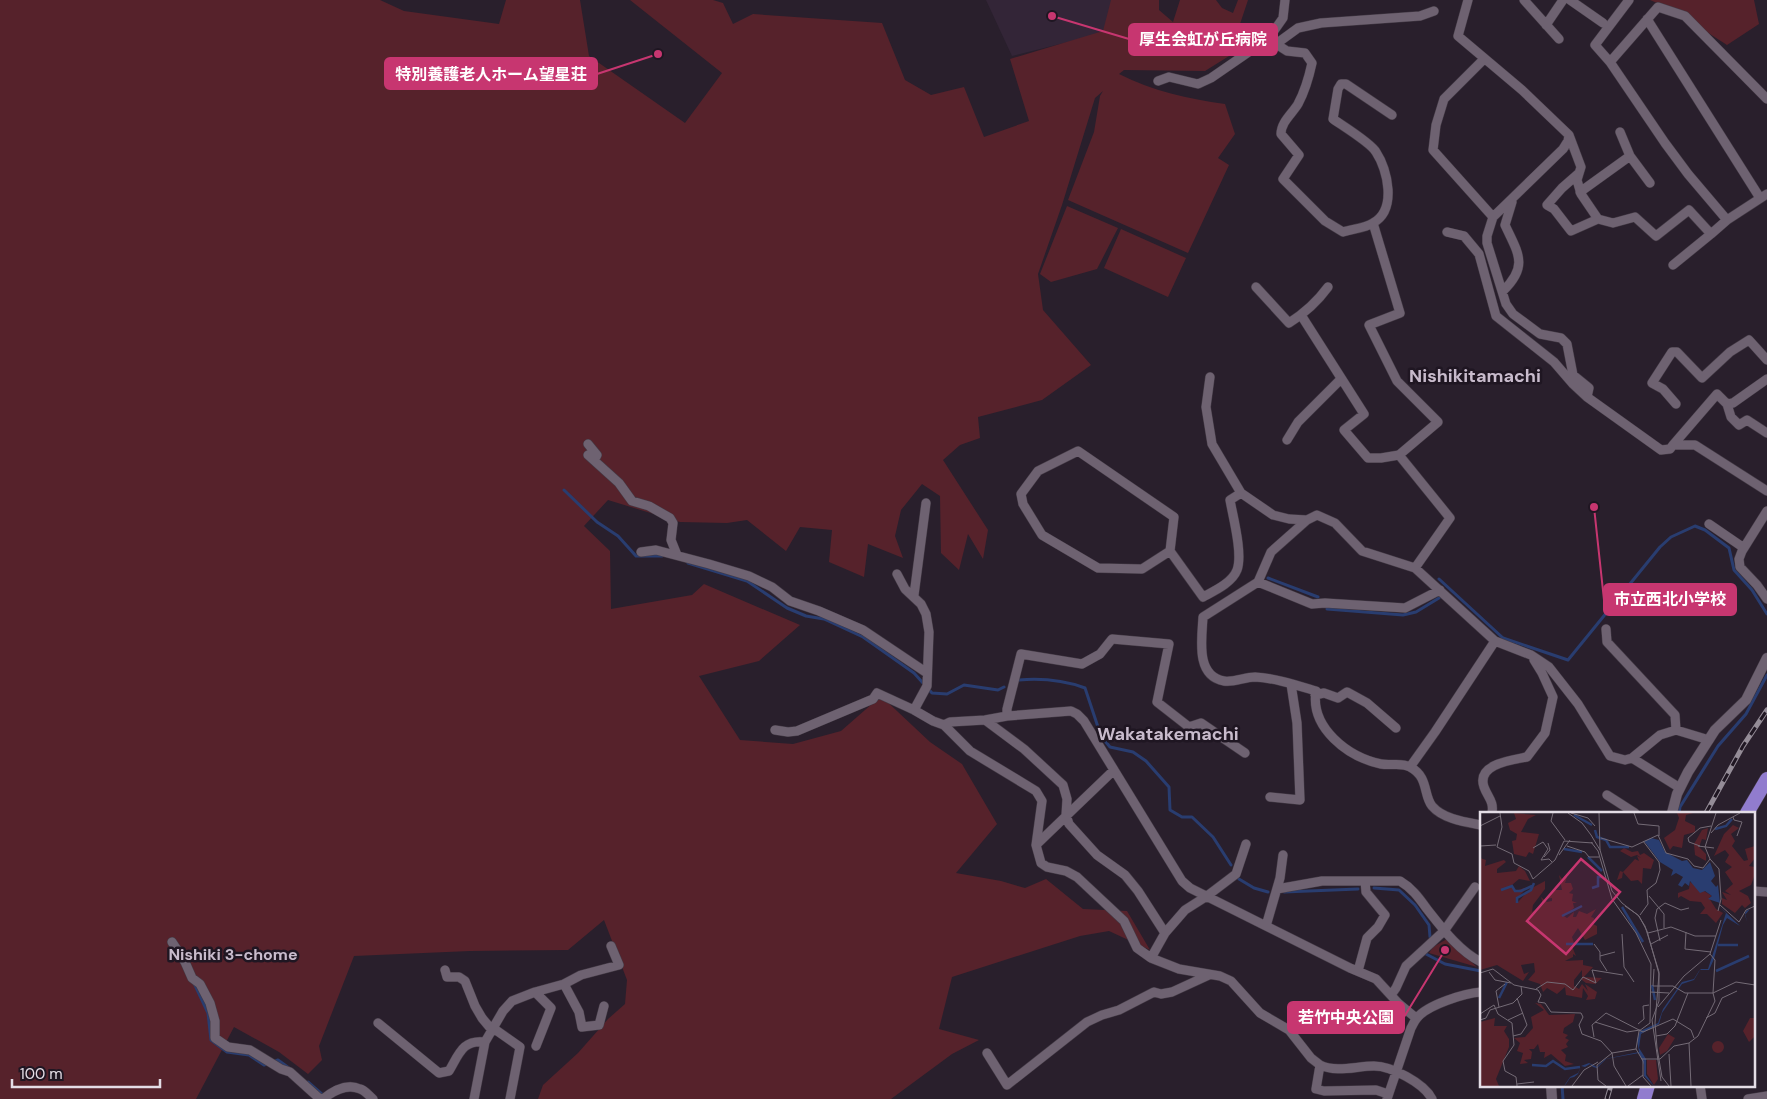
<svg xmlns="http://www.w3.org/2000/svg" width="1767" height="1099" font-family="'DM Sans','Noto Sans JP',sans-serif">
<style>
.built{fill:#332537}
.green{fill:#56222b}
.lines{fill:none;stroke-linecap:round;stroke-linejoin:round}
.stream{stroke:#293d70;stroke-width:3}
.minor-casing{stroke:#443b46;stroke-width:10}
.tertiary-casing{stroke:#443b46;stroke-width:11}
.trunk-casing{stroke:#443b46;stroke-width:15}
.minor{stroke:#6e6271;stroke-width:9}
.tertiary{stroke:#6e6271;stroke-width:10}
.trunk{stroke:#917cce;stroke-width:14}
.rail-casing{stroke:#948c97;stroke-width:5}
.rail{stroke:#1f1622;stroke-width:3;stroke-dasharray:9;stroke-linecap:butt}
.labels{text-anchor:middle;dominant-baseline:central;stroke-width:5;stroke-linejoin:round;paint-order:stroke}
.neighbourhood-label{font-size:16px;font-weight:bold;fill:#c8bbcc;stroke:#1f1622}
.quarter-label{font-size:18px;font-weight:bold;fill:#c8bbcc;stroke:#1f1622}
.inset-river{fill:none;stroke:#293d70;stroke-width:2.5}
.inset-road{fill:none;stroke:#746b76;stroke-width:1}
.view{fill:#c73670;fill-opacity:0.15;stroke:#c73670;stroke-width:2.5}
.inset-edge{fill:none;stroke:#e4dde6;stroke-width:2.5}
.leader{fill:none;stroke:#c73670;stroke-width:2}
.callout-dot{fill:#c73670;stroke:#1f1622;stroke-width:2}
.callout{fill:#c73670;stroke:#c73670;stroke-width:2}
.callout-label{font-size:16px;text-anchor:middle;font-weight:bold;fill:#fff}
</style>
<rect width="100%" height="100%" fill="#291f2c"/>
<path class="built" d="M986,0H1115L1108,32L1012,56Z"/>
<path class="green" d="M0,0H380L404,11L499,24L506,0H580L589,56L685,123L722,73L630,0H713L723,3L733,24L753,14L882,23L905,80L931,95L964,87L984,137L1029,121L1010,59L1103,31L1111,0H1159V10L1173,22L1180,0H1216L1222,8L1233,13L1238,0H1248L1240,24L1250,43L1205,71L1124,70L1119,74C1153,91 1188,99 1225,104L1235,134L1218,158L1229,165L1188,253L1068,200L1094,132L1100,96L1103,91L1095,98L1062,205L1038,274L1043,310L1091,365L1042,400L978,417L980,438L960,445L943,460L988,530L983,559L968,534L959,570L941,553L940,496L922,484L901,510L895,536L903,558L868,544L864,577L829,562L832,530L800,527L786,551L747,520L727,523L680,522L608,500L584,526L610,551L611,609L692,595L704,584L800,625L759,661L699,676L740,740L793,744L841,731L881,696L930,742L962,764L997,824L956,873L1001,881L1025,888L1046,879L1083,909L1127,911L1150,950L1109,931L1080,936L952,977L939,1029L979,1040L952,1054L891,1099H538L543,1085L578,1053L608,1019L625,1004L627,980L604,920L568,950L470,951L354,956L319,1046L322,1060L308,1074L279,1052L234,1027L196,1099H0Z
M1650,0H1754L1759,24L1727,45L1671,9Z
M1067,206L1118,228L1097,269L1051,282L1040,274Z
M1121,229L1186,258L1168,297L1104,268Z
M1447,939L1477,967L1429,953L1433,947Z"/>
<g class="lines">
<path class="stream" d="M564,490L597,522L618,536L636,556H662
M688,563L747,581L787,608L806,616L824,619L863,637L914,673L932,693L947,694L964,685L998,690L1004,687
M1268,578L1318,597
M1439,579L1503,638L1568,660L1660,547L1671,537L1695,526L1705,530L1729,548L1734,570L1752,590L1767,614
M1327,609L1403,615L1416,612L1439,598
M1019,680C1043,678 1063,680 1085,688L1101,736L1110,747L1133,752L1146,761L1169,787L1170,810L1182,817H1192L1213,837L1231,865
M1679,813L1680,807L1718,746L1746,714L1767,675
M1239,879L1254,888L1268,892
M1374,888L1399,890L1415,905L1429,925L1430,937
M1284,892L1358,889
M1426,954L1445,964L1481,971
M194,983L208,1013L211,1040L227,1052L249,1055L264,1065L267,1064
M273,1062L278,1060L289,1068
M308,1082L324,1096
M1562,1085L1563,1099"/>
<defs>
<path id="minor" d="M1468,0L1458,36L1522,90L1569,135L1568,141L1563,149L1493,217L1487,236V243L1506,304L1513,314L1540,334L1561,338L1567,344L1573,375L1589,388L1587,397
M1524,0L1559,39
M1570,0L1603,23
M1629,0L1595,45L1610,62L1665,143L1688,174L1727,220
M1647,19L1760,198
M1546,25L1563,0
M1260,44H1276L1287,51L1305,53L1312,63C1309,77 1305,91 1298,104C1292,114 1281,122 1281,134L1299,155L1283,179L1325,221L1343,232C1353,229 1365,228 1373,223C1397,210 1388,170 1376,152C1371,143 1343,126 1333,119L1338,89L1341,84H1346L1392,115
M1276,44L1298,28L1321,23L1420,16L1434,11
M1484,59L1444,99L1436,125L1433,150L1493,217
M1610,62L1658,7L1685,16L1767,99
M1158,81L1169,77L1198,84L1211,78L1269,38L1283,18L1285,0
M1620,132L1630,156L1650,183
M1569,135L1581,167L1577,180L1581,194L1598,219L1613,223L1635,217L1656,236L1689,210L1711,234L1673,265
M1578,174L1562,188L1547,205L1554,209L1571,231L1598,219
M1580,192L1630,156
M1373,223L1400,313L1369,325L1397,381L1438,422L1399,455L1450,518L1415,568L1495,641L1531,655L1549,667L1578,704L1610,756L1625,760L1632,758L1660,735L1676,730L1709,740
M1447,232L1464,236L1479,254L1496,316L1554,362L1573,384L1587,397L1661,450L1670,449L1673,445H1695L1767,491
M1711,234L1727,220L1767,194
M1256,287L1289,323C1305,313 1317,302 1328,287
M1503,291C1529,266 1518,253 1505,225L1512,202
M1301,315L1364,414L1344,430L1368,458H1381L1399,455
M1210,377L1206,407L1212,444L1241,493L1273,515L1289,519L1307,520
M1767,379L1733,403L1727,404L1731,417L1739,425L1747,420L1767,433
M1676,404L1663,389L1652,383L1672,352H1677L1702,378L1730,352L1749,340L1767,360
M1287,440L1298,422L1341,379
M588,444L597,455L596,457L590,454L588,455L619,483L632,501L649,506L670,518L673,523L671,540L677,555
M1673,445L1717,394L1727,404
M1767,511L1742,551L1739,559L1740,567L1757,585L1767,599
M1709,524L1744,548
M1170,551L1174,517L1078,451L1038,471L1021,494L1023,504L1042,535L1098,568L1142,569L1170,551L1203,597C1214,591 1232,583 1237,570C1243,554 1233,517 1230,500L1241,493
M641,552L656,550L709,564L749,576L772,587L790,601L819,611L863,630L927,673
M1415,568L1362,551L1335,523L1317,515L1307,520L1271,552L1258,582L1203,617C1202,638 1195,676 1224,681C1233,683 1245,677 1255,677C1275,678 1296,685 1316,691C1310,728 1348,757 1381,764C1391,766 1401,762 1410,767C1429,777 1423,795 1432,806C1443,819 1465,822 1481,825
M897,574L905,589L921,604L926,614L929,632L927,686L914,710L933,721L944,725L970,751L1036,791L1042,801L1036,845L1041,863L1047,867L1066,871L1077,877L1124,921L1137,948L1151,958L1179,969L1220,976L1231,981L1260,1013L1289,1030L1311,1058L1320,1065L1316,1089L1324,1091L1376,1090L1388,1094
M1258,582L1312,604L1325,603L1405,608L1440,590
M914,595L926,503
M1606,629L1607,642L1675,715L1676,730
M1315,695L1324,693L1338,698L1347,692L1367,703L1396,728
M1007,716V709L1021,654L1082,664L1100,654L1112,639L1169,644L1157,702L1189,727L1201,723L1245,753
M985,720L1024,749L1063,785L1067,799L1066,815L1069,824L1097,855L1125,875L1138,891L1165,933
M944,725L950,722L985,720L1007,716L1071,711L1077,714L1084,721L1182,881L1190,888L1350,968L1376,979L1398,1003L1416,1018
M775,730L788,732L797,731L873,699L877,693L914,710
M1632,758L1680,788
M1410,767L1435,732L1495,641
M1607,795L1635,813
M1270,797L1300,800L1297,723L1291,684
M1492,813C1494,801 1488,798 1484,787C1476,764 1512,760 1527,757L1545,733L1553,697L1542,673L1534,660
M1036,845L1114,770
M1277,889L1322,881H1400C1412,888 1419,898 1427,909C1442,928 1459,951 1481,962
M1753,891L1767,892
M1266,926L1280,878L1283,855
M172,942L185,962L192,978L200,984L210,1003L215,1021V1038L228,1047L250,1050L281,1069L290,1072L320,1099
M1151,958L1165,933L1185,910L1207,896L1236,874L1246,844
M445,970L447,977H459L465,981L475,1006L482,1018L492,1030
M1358,971L1367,938L1378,927L1385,915L1366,892L1365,881
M564,984L579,1012L582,1027L599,1025L604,1006
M535,992L564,984L581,975L619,965L611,946
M1391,995L1396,988L1406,966L1444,931L1475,887
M378,1023L439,1073L449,1071C459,1054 463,1039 485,1042
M493,1028L520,1047L510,1099
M987,1053L1007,1085L1087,1022L1102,1015L1119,1010L1154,992L1161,994L1172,992L1209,975
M1320,1065C1337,1073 1356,1066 1374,1066C1391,1066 1424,1083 1432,1099
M1700,1085L1702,1099
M323,1099C333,1091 347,1083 360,1089C365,1090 369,1096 373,1099
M474,1099L485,1042L503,1011L512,1001L535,992L551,1008L536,1046
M1387,1099L1411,1028C1413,1025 1414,1021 1417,1018C1427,1005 1465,993 1481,992
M1748,1099L1767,1096"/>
<path id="tertiary" d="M1672,813L1677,794L1688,772L1715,730L1746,700L1767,658
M1551,1085L1552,1099"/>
<path id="trunk" d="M1747,813L1767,779
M1644,1099L1648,1085"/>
</defs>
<use href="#minor" class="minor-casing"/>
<use href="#tertiary" class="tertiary-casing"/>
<use href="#trunk" class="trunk-casing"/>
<use href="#minor" class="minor"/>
<use href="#tertiary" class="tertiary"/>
<use href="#trunk" class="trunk"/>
<defs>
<path id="rail" d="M1706,813L1743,746L1767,710
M1607,1099L1611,1085"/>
</defs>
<use href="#rail" class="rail-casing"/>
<use href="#rail" class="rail"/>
</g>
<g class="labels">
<g class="neighbourhood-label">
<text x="233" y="954">Nishiki 3-chome</text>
</g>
<g class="quarter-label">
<text x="1475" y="376">Nishikitamachi</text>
<text x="1168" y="734">Wakatakemachi</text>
</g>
</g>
<g transform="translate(1480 812)">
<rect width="275" height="275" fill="#291f2c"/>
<path d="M34,1L56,3L48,7L41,20L59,22L53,42L49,40L46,45L34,42L32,29L36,28L37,22L30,18L28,11L36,7ZM197,1H213L206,3L205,9L215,14V20L204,23L202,36L193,34L190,38L184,26L195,18L199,6ZM253,13L259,16L251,22L255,29L252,34L264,49L268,48L265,37L275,34V46L269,54L275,55V62L271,73L259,79L268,84L271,91L265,96L262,93L255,101L242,92V86L247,88L242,80L251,83L245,79L253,72L245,60L252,55L245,50L249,43L245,38L234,44L244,22ZM228,16L226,28L222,27L219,35L226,42V49L215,43L214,32L222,18ZM144,36L152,40L158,39L160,43L164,41L174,48L171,57L163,56L162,72L158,68L151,69L143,60L142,66L137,68L140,59L143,60L155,47L159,49L157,44L161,46L157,43L151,45L140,39ZM0,46L6,48L5,54L24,48L26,50L17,57V61L36,59L39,54L45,59L50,69L39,67L32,73L35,79L48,75L36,87L38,90L50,77L65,69V77L53,93L52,100L63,92L61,85L67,90L72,89V86L65,87L75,78H82L79,63L83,68L84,64L87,65L85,71H91L93,77L89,81L93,82L92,89L97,91H93L94,96L84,104L87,106L94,100L93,105H96L99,99L107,102L116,97L111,105L114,106L113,112L117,114V122L105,128L98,116L92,125L94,131L91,132L96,144L93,142V145L85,149L103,148V153L113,155L104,165L122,166L115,172L106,171L102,168V158L94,168V174L99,177L102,172L108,179L105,172L117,180L115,187L106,188L108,184L103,176L102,186L86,183L85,175L77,182L67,176L63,180L60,172L48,168L55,160L54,151L41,153L44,162L49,160L43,169L17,153L0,158ZM210,70L232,84L229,86L236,97L243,101L236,111L227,102H220L225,96L221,90L210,89L201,84L198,86V81L209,77ZM55,191L61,192L69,203L95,202L93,210L84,216L83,221L88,223L85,226L89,228L86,232L88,235L81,238L86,243L85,249L94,252L85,254L71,242L64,246L65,240H60L58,232L54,237H49L52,240L51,247L44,248L48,251L40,252L43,241L37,239L40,231L34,226L45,225L53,216L51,205L64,198ZM15,206L14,214H27L24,219L29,227V235L16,267L19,274H0V210ZM270,206H275V224L269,230L263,219ZM188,222L195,226L187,239L180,243L179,236ZM232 235a6 6 0 1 1 12 0a6 6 0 1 1-12 0ZM167,248H176L178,267L174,273L167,262Z" fill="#56222b"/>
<path d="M171,26L179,28L185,40L202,49L207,48L213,56L222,58L230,50L235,64L231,69L236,75L238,73L240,91L228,87L232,84L225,79L220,81L210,69L209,74L205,71L202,75L198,73L203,65L196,61L191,64L193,58L180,50L164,29ZM236,91L260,114L267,110L265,101L266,99L270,97L265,103L267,110L260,114L247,106L243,113L234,147L229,158H220L214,168L202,172L182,201L179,212L161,222L159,236L166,247V263L174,274L164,264V253L159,241L126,247L117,256L113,255L110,252L105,255L101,254L98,262L94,265L90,266L86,272L84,274L90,265L98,261L101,254L109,251L117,255L125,247L159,240L157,228L160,219L178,211L183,197L202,170L214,167L219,159L221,157H228L246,101Z" fill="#293d70"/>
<path class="inset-river" d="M94,3L112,13M235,17L246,14L252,7M115,18L117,25L126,28L130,35H149M84,37L102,40M108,45L122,59M112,76L118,74V65H123M21,78L32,74L35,79H41L52,74M37,91V86L51,78L54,71M142,95L163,130M82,104L102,94M86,132H113M238,133H258M236,159L269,144M172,173L175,188M19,186L27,170M52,253L66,254L73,249L85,257L100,255"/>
<path class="inset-road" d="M20,1L22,15L17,35L32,42L34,51L49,59L53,67L75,48L84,29L113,31M73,1L71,9L85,28M88,1L102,11L111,23L120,38L132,79L142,91L159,104L167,119L179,162L175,211L177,236L182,265L189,274M91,1L108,6L115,14M119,1L120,38M154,1L158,12L179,14V24M236,1L225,35L230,47L239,57L241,87L238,99M253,5L254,8L262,10L257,24M0,14L20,4M231,21L238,13L260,1M121,26L152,35L178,23L186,41L208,47L214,54L223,56L230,47M111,30L118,39L132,87L156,121L171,152L170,211L159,219L156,237M0,34L16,33M87,34L105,40L109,45H119M218,34L234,36M220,34L209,30L208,26L220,16L231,14M53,36L63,30L68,37L61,48L69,47L72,50M79,43L90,28M64,45L70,38L68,31M169,84L184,102V116M240,93L259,110L266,98L275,94M145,94L158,103L165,114L179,160V189L172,208L181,269M160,103L168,92L167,78L176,71L180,58L179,50L163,29M206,120L205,137L231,140M168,121L191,115L215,124H236M142,122L144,155L154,170M180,129L175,106L177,97L185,91L201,98L209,96M114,132L120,140V148L127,159M171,132L188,123M230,142L235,148L233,181L256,170L275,173M120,144L135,140M9,160L15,168L31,171M0,161L13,157L34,173L58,178L61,183L58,190L65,191L71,200L101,201L103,205L99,213L102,222L121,229L132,241L156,237L163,249V265L171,274M56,177L67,170L85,172L93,178L103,165L116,171L112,158L143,163M170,180L189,181M19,195L16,179L25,172M178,195L204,164L230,142L241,108M0,202L14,193L18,202L32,211L34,233L23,249L25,259L36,265L37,274M226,206L235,201L242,186L257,179M0,208L6,206L10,198L33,191L42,182L41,174M28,208L43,201M115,210L147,220L160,218M158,212L164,207L163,194L169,193M33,224L41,222L47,213L37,186M176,224L187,222L195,214L208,181M114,225L112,213L126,201L163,220L193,207L211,218L214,226M209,231L211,274M189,242L191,274M162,247H180L194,234L209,231L218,224L235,189L233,181H205L193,174H173L174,157M37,272L54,270M92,274L104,258L118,250M126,274L118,268L117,253L132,241L134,254L146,274M148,274L163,263"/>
<path class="view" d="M101,47L140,80L86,142L47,109Z"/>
<rect width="275" height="275" class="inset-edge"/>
</g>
<path class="leader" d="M1052 16L1129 39M658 54L597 74M1594 507L1604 600M1445 950L1404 1017"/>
<g class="callout-dot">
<circle cx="1052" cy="16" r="5"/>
<circle cx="658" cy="54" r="5"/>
<circle cx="1594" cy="507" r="5"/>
<circle cx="1445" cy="950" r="5"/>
</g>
<g class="callout">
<rect x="1129" y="24" width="148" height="31" rx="5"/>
<rect x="385" y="58" width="212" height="31" rx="5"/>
<rect x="1604" y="584" width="132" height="31" rx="5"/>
<rect x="1288" y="1002" width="116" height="31" rx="5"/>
</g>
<g class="callout-label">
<text x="1203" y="45">厚生会虹が丘病院</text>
<text x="491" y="80">特別養護老人ホーム望星荘</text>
<text x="1670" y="605">市立西北小学校</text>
<text x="1346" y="1023">若竹中央公園</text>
</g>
<path d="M12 1079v8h148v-8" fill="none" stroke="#e4dde6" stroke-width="2.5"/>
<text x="20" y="1079" font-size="15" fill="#e4dde6" stroke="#1f1622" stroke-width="4" paint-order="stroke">100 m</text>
</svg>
